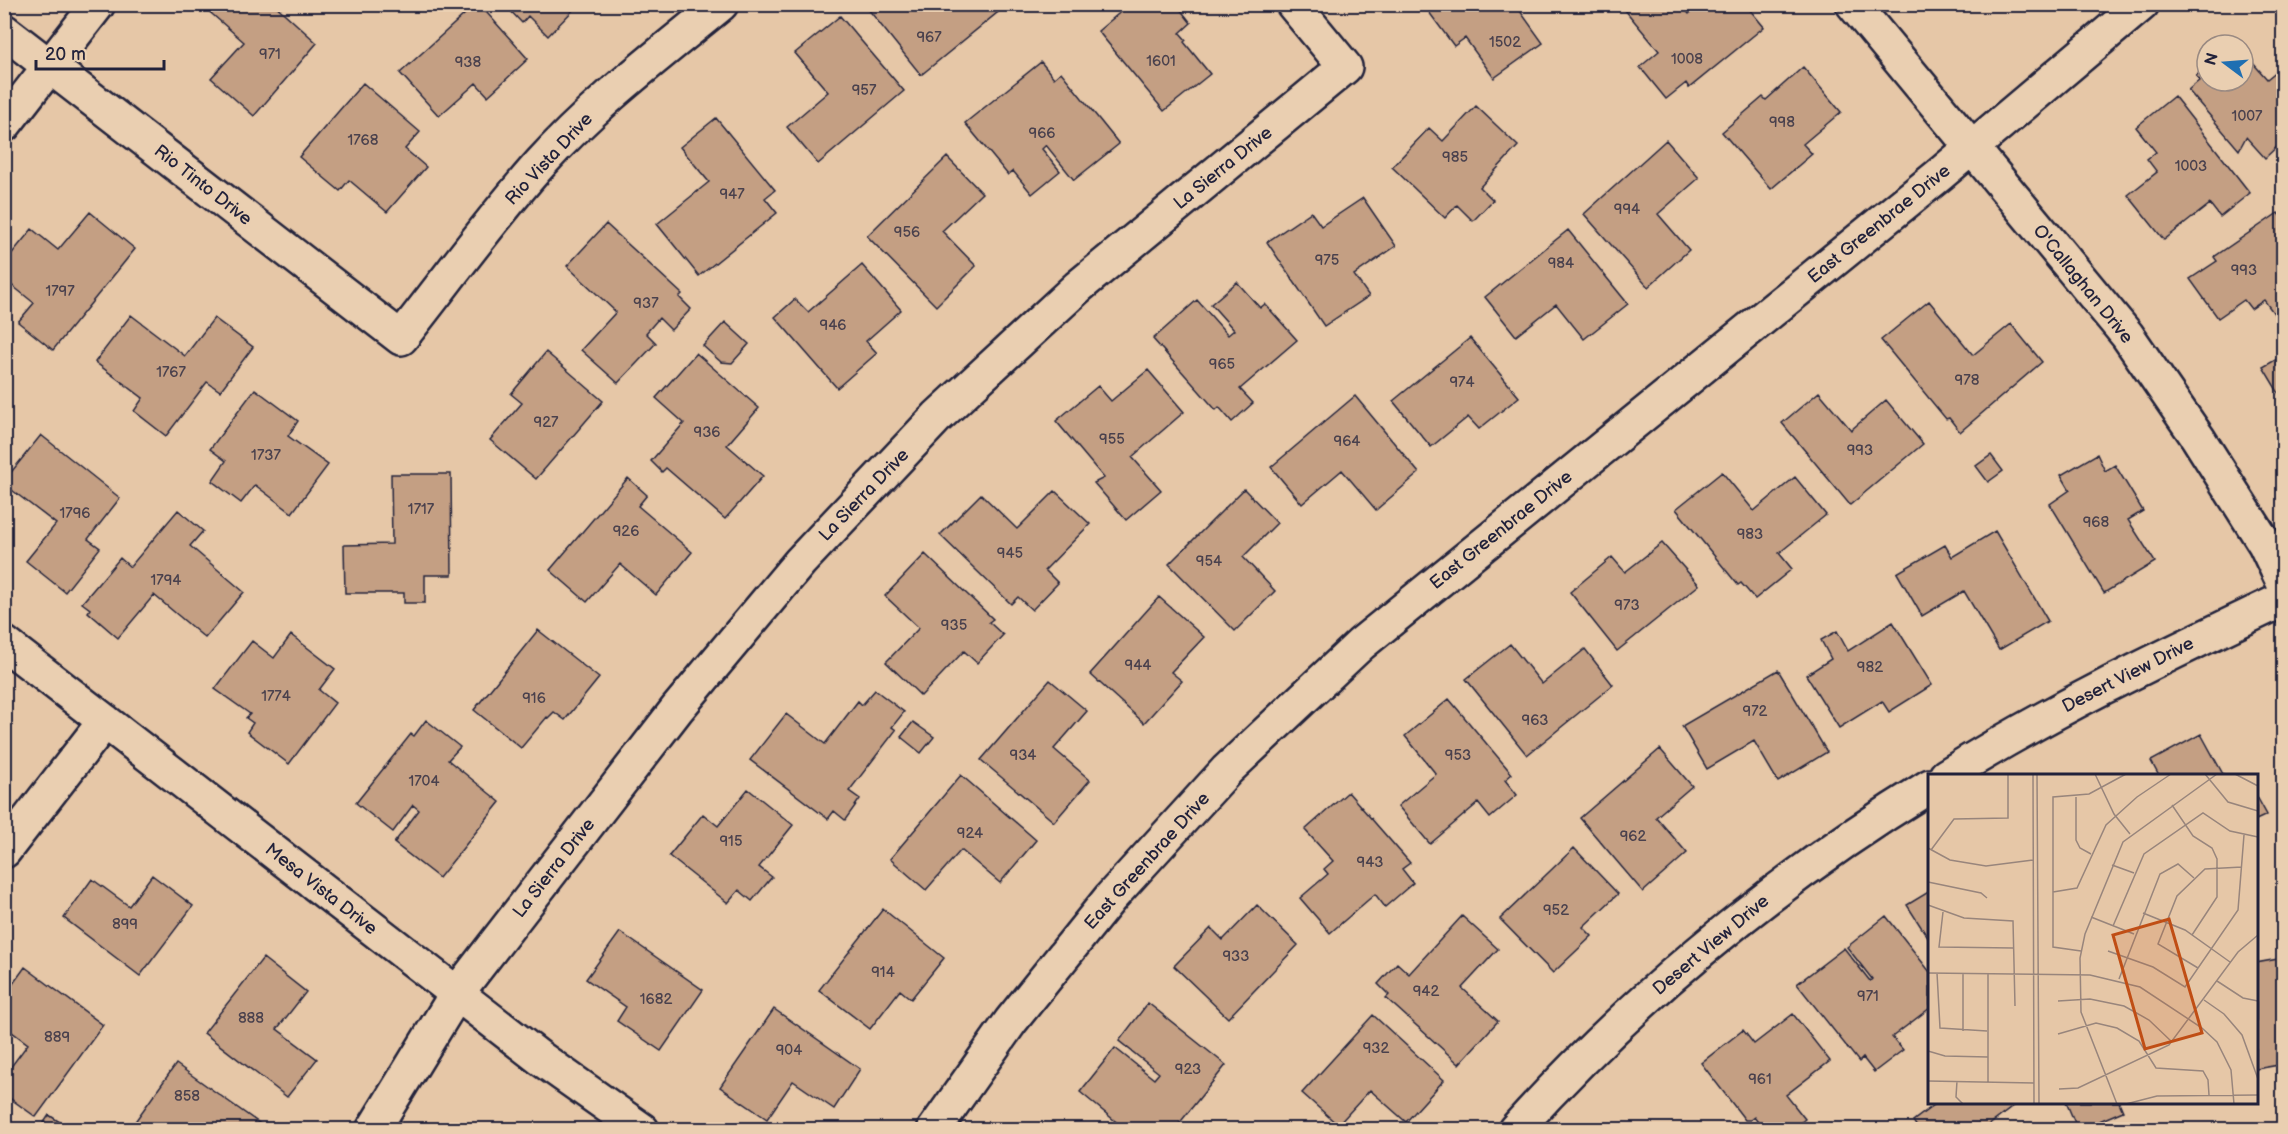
<svg xmlns="http://www.w3.org/2000/svg" width="2288" height="1134" font-family="'Balsamiq Sans',sans-serif">
<style>
.building{fill:#c49f83;stroke:#22223b;stroke-width:1.5}
.lines{fill:none;stroke-linecap:round;stroke-linejoin:round}
.minor-casing{stroke:#22223b;stroke-width:38}
.minor{stroke:#eacfb1;stroke-width:33}
.labels{text-anchor:middle;dominant-baseline:central;stroke-width:4.5;stroke-linejoin:round;paint-order:stroke}
.number-label{font-size:15px;fill:#4a414d}
.street-label{font-size:18px;fill:#22223b;stroke:#eacfb1}
.inset-road{fill:none;stroke:#98857c;stroke-width:1.5}
.view{fill:#c04e15;fill-opacity:0.15;stroke:#c04e15;stroke-width:3}
.inset-edge{fill:none;stroke:#22223b;stroke-width:3}
</style>
<rect width="100%" height="100%" fill="#e6c7a7"/>
<filter id="ink" filterUnits="userSpaceOnUse"><feTurbulence type="fractalNoise" baseFrequency=".0167" numOctaves="2"/><feDisplacementMap in="SourceGraphic" scale="12" xChannelSelector="R" yChannelSelector="G"/><feConvolveMatrix kernelMatrix="1 2 1 2 8 2 1 2 1" color-interpolation-filters="sRGB"/></filter>
<g filter="url(#ink)">
<path class="building" d="M208,4H274L317,43L254,116L211,78L244,42L205,8Z
M476,4H479L528,59L488,96L476,83L439,116L400,73Z
M504,4H579L548,36L528,16L522,23Z
M864,4H1000L1003,8L921,75Z
M1130,4H1176L1191,23L1180,33L1186,40L1184,42L1210,74L1164,111L1098,31Z
M1423,4H1515L1543,43L1494,78L1465,38L1454,46Z
M1620,4H1681L1689,14L1700,4H1745L1764,27L1689,88L1686,83L1666,99L1640,67L1659,51Z
M840,16L904,91L818,164L787,127L828,92L795,53Z
M2243,52L2267,79L2284,65V140L2265,158L2246,137L2239,150L2188,90L2200,80L2196,76L2207,66V81H2243Z
M1041,62L1054,78L1061,72L1119,144L1074,180L1046,145L1042,149L1060,171L1032,194L1013,171L1008,175L965,123Z
M1803,67L1841,112L1803,144L1812,154L1771,189L1722,132L1763,97L1766,100Z
M363,83L420,132L405,149L426,167L387,212L349,180L340,191L299,157Z
M2174,96L2250,193L2220,217L2210,204L2164,240L2128,195L2157,172L2147,159L2156,152L2136,127Z
M1476,106L1518,146L1480,187L1493,200L1473,221L1457,205L1445,218L1392,167L1429,128L1443,141Z
M716,118L775,190L765,198L777,213L699,276L657,224L709,182L680,147Z
M1666,140L1699,178L1658,214L1689,250L1648,287L1584,214Z
M947,157L982,193L942,231L976,266L936,306L867,236Z
M1363,198L1396,246L1354,275L1369,296L1324,326L1267,242L1311,212L1321,226Z
M90,212L135,249L53,350L18,322L34,303L4,279V263L32,229L58,250Z
M2278,213L2284,221V327L2264,300L2251,309L2244,300L2218,318L2190,279L2217,261L2214,257Z
M606,224L682,294L679,297L691,309L671,330L659,318L646,333L656,343L618,383L581,350L616,312L567,266Z
M1568,230L1628,304L1584,339L1556,304L1516,336L1485,297Z
M862,265L901,310L866,341L877,353L837,388L775,317L795,299L808,312Z
M1237,282L1260,308L1265,304L1297,340L1240,389L1253,403L1232,422L1219,407L1216,410L1153,339L1197,300L1228,335L1234,330L1211,304Z
M1929,301L1973,355L2011,324L2042,362L1960,432L1949,418L1946,419L1881,340Z
M131,315L185,356L214,318L253,347L220,391L207,382L166,436L134,411L143,398L95,362Z
M725,322L749,344L732,363L721,362L703,346Z
M1470,338L1519,397L1479,429L1468,417L1431,447L1393,401Z
M546,352L603,401L536,479L490,440L522,403L511,394Z
M696,353L759,408L727,445L763,476L725,519L666,468L662,472L651,461L684,423L656,398Z
M2284,355V402L2263,367Z
M1148,370L1184,412L1132,457L1161,490L1126,520L1094,483L1104,478L1056,421L1098,386L1111,401Z
M255,389L298,421L288,436L328,465L292,513L255,485L241,503L212,481L226,461L210,449Z
M1819,392L1851,430L1886,400L1923,444L1850,505L1782,423Z
M1355,396L1419,473L1376,510L1342,470L1302,504L1271,467Z
M41,435L120,498L88,539L100,548L65,592L26,561L56,524L4,484V481Z
M2097,454L2105,471L2115,465L2143,511L2128,520L2155,562L2104,593L2050,504L2070,490L2061,475Z
M1991,455L2003,471L1988,482L1976,466Z
M1722,472L1754,511L1795,477L1826,515L1779,553L1792,569L1755,599L1741,583L1738,585L1676,509Z
M391,474H451L452,575H425V603H404V593H345L344,545L392,544Z
M628,478L647,495L638,506L692,552L656,595L620,564L587,602L550,570Z
M1244,489L1277,523L1243,557L1275,591L1235,631L1169,564Z
M1055,491L1090,524L1045,570L1058,583L1032,610L1018,597L1011,604L940,535L981,494L1017,529Z
M178,510L203,531L190,546L244,592L205,638L154,595L118,638L88,612L90,609L82,603L120,558L130,567Z
M1995,531L2048,621L1999,650L1964,591L1922,616L1897,573L1945,545L1952,557Z
M1662,543L1699,585L1617,651L1570,592L1612,557L1625,572Z
M925,554L993,619L989,622L1003,635L977,663L964,651L921,696L886,662L919,628L885,596Z
M1159,597L1204,637L1171,672L1182,681L1144,723L1090,674Z
M1893,622L1932,685L1889,712L1882,701L1839,728L1806,675L1831,659L1821,640L1837,631L1848,651Z
M538,630L599,678L565,720L554,712L548,718L547,717L521,748L474,710Z
M291,635L335,669L319,690L335,703L289,764L247,732L253,723L246,718L250,714L215,689L252,641L274,658Z
M1510,644L1542,684L1585,649L1613,685L1527,755L1466,679Z
M1778,670L1827,752L1778,782L1754,741L1707,769L1682,726Z
M1050,680L1087,711L1054,749L1090,780L1054,822L981,760Z
M875,690L904,712L892,727L896,730L849,791L860,799L845,820L834,811L828,819L750,760L786,714L825,744L858,701L862,705Z
M1449,699L1512,774L1505,780L1517,795L1490,818L1478,803L1430,844L1398,806L1436,774L1405,736Z
M426,720L460,747L448,760L500,802L439,878L394,843L419,810L413,805L393,832L356,803L411,734L414,736Z
M913,722L934,737L921,753L901,737Z
M2201,734L2224,776H2159L2151,761Z
M1660,749L1692,786L1656,817L1687,853L1643,892L1580,818Z
M961,775L1036,840L1000,883L961,850L926,890L890,859Z
M748,789L793,825L759,867L772,877L752,901L739,890L728,903L669,856L703,814L718,826Z
M1348,792L1410,863L1402,869L1413,883L1385,907L1375,894L1330,933L1300,898L1328,874L1324,869L1333,861L1305,830Z
M2256,795L2267,815L2256,820Z
M1574,848L1618,894L1583,927L1592,936L1553,973L1500,919Z
M152,875L193,906L140,976L64,918L92,879L129,906Z
M1930,891V941L1907,905Z
M1257,905L1298,945L1228,1018L1174,966L1211,928L1223,940Z
M883,909L944,958L911,999L900,990L870,1029L819,990Z
M1462,916L1498,949L1462,988L1498,1021L1459,1064L1386,998L1389,995L1378,984L1397,963L1409,974Z
M1886,916L1930,972V1008L1892,1037L1903,1050L1874,1072L1863,1058L1859,1062L1797,984L1844,948L1870,981L1872,979L1847,947Z
M620,932L703,990L661,1051L617,1021L626,1007L586,979Z
M263,958L306,992L277,1029L317,1059L287,1097L204,1033Z
M2284,958V1064L2256,1069V963Z
M25,967L103,1025L36,1117L4,1094V1076L28,1044L4,1026V996Z
M1148,1003L1226,1065L1174,1130H1126L1080,1092L1115,1048L1154,1079L1159,1073L1119,1041Z
M774,1009L860,1069L834,1109L793,1081L767,1119L720,1087Z
M1793,1014L1830,1061L1786,1095L1805,1119L1791,1130H1764L1754,1117L1750,1120H1745L1701,1063L1743,1030L1754,1044Z
M1373,1015L1444,1080L1406,1122L1370,1090L1338,1125L1302,1093Z
M176,1064L266,1128L129,1130Z
M1938,1102H2019L1988,1126L1991,1130H1919L1913,1121Z
M2066,1102H2119L2123,1111L2078,1130Z
M49,1115L69,1128L68,1130H39Z"/>
<g class="lines">
<defs>
<path id="minor" d="M1853,4L2127,335L2198,438L2265,544L2284,584
M4,31L401,338C447,280 491,219 540,164C594,104 659,55 721,4
M4,125L98,4
M4,643L540,1058L642,1130
M1946,776C2054,708 2169,654 2284,599
M4,851L105,721
M373,1130L457,993L677,709L800,562L937,417L1078,287L1345,67L1293,4
M934,1130L1011,1021L1111,897L1227,770L1361,644L1938,176L2142,4
M1515,1130C1635,997 1777,880 1930,786"/>
</defs>
<use href="#minor" class="minor-casing"/>
<use href="#minor" class="minor"/>
</g>
</g>
<g class="labels">
<g class="number-label">
<text x="929" y="37">967</text>
<text x="1505" y="42">1502</text>
<text x="270" y="54">971</text>
<text x="1687" y="59">1008</text>
<text x="1161" y="61">1601</text>
<text x="468" y="62">938</text>
<text x="864" y="90">957</text>
<text x="2247" y="116">1007</text>
<text x="1782" y="122">998</text>
<text x="1042" y="133">966</text>
<text x="363" y="140">1768</text>
<text x="1455" y="157">985</text>
<text x="2191" y="166">1003</text>
<text x="732" y="194">947</text>
<text x="1627" y="209">994</text>
<text x="907" y="232">956</text>
<text x="1327" y="260">975</text>
<text x="1561" y="263">984</text>
<text x="2244" y="270">993</text>
<text x="60" y="291">1797</text>
<text x="646" y="303">937</text>
<text x="833" y="325">946</text>
<text x="1222" y="364">965</text>
<text x="171" y="372">1767</text>
<text x="1967" y="380">978</text>
<text x="1462" y="382">974</text>
<text x="546" y="422">927</text>
<text x="707" y="432">936</text>
<text x="1112" y="439">955</text>
<text x="1347" y="441">964</text>
<text x="1860" y="450">993</text>
<text x="266" y="455">1737</text>
<text x="421" y="509">1717</text>
<text x="75" y="513">1796</text>
<text x="2096" y="522">968</text>
<text x="626" y="531">926</text>
<text x="1750" y="534">983</text>
<text x="1010" y="553">945</text>
<text x="1209" y="561">954</text>
<text x="166" y="580">1794</text>
<text x="1627" y="605">973</text>
<text x="954" y="625">935</text>
<text x="1138" y="665">944</text>
<text x="1870" y="667">982</text>
<text x="276" y="696">1774</text>
<text x="534" y="698">916</text>
<text x="1755" y="711">972</text>
<text x="1535" y="720">963</text>
<text x="1023" y="755">934</text>
<text x="1458" y="755">953</text>
<text x="424" y="781">1704</text>
<text x="970" y="833">924</text>
<text x="1633" y="836">962</text>
<text x="731" y="841">915</text>
<text x="1370" y="862">943</text>
<text x="1556" y="910">952</text>
<text x="125" y="924">899</text>
<text x="1236" y="956">933</text>
<text x="883" y="972">914</text>
<text x="1426" y="991">942</text>
<text x="1868" y="996">971</text>
<text x="656" y="999">1682</text>
<text x="251" y="1018">888</text>
<text x="57" y="1037">889</text>
<text x="1376" y="1048">932</text>
<text x="789" y="1050">904</text>
<text x="1188" y="1069">923</text>
<text x="1760" y="1079">961</text>
<text x="187" y="1096">858</text>
</g>
<g class="street-label">
<text transform="translate(549 159) rotate(-47)">Rio Vista Drive</text>
<text transform="translate(1223 168) rotate(-39)">La Sierra Drive</text>
<text transform="translate(203 185) rotate(38)">Rio Tinto Drive</text>
<text transform="translate(1879 224) rotate(-39)">East Greenbrae Drive</text>
<text transform="translate(2083 284) rotate(51)">O'Callaghan Drive</text>
<text transform="translate(864 495) rotate(-46)">La Sierra Drive</text>
<text transform="translate(1501 530) rotate(-39)">East Greenbrae Drive</text>
<text transform="translate(2128 675) rotate(-27)">Desert View Drive</text>
<text transform="translate(1147 861) rotate(-48)">East Greenbrae Drive</text>
<text transform="translate(554 868) rotate(-52)">La Sierra Drive</text>
<text transform="translate(321 889) rotate(38)">Mesa Vista Drive</text>
<text transform="translate(1711 945) rotate(-40)">Desert View Drive</text>
</g>
</g>
<g transform="translate(1928 774)">
<rect width="330" height="330" fill="#e6c7a7"/>
<path class="inset-road" d="M105,0L106,330M109,0L111,330M167,0L186,40L202,60M277,0L300,28L330,37M307,0L330,12M148,23V66L152,74L163,80M244,31L265,62L284,74L289,85V123L264,161M0,74L22,86L58,92L105,86M3,76L26,45L80,44V0M184,91L206,99M0,108L53,119L59,124M125,118L149,114L178,51L209,23L243,0M0,131L36,144L85,147L87,232M15,138L11,173L85,174M215,139L257,156L302,188M163,143L206,160M185,152L216,80L275,39L302,57L330,63M153,177L125,173V23L161,20L198,0M180,177L225,193L257,213L310,136L316,61M270,194L230,170L249,122L277,95L314,93M0,199L162,201L212,213L274,254L289,268L303,296L306,330M9,199L12,254L59,257M191,205L232,100L250,90L266,104M289,207L315,224L330,227M276,226L296,240L314,261L330,305M130,227L162,225L196,232L221,246L244,268M35,257V200M130,260L168,249L189,254L211,267L228,294L275,297L280,306L281,321M0,277L17,282L60,283M0,307L106,309M29,307L28,323L35,330M60,308V200M131,315L150,314L241,271L310,178L330,161M189,330L153,238L152,184L157,160L195,68L289,0M198,330L229,322L330,321"/>
<path class="view" d="M241,145L274,259L217,275L185,161Z"/>
<rect width="330" height="330" class="inset-edge"/>
</g>
<rect width="2288" height="1134" fill="none" stroke="#eacfb1" stroke-width="24"/>
<rect x="12" y="12" width="2264" height="1110" fill="none" stroke="#22223b" stroke-width="2" filter="url(#ink)"/>
<g transform="translate(2225 63) rotate(286)"><circle r="28" fill="#eacfb1" stroke="#9a8a82" stroke-width="1.5"/>
<path d="M0-4.5L10 22L0 15L-10 22Z" fill="#1f6fb2"/>
<text y="-9" font-size="16" font-weight="bold" text-anchor="middle" fill="#22223b">N</text>
</g>
<path d="M36 60v9h128v-9" fill="none" stroke="#22223b" stroke-width="3"/>
<text x="45" y="60" font-size="18" fill="#22223b" stroke="#eacfb1" stroke-width="4.5" paint-order="stroke">20 m</text>
</svg>
